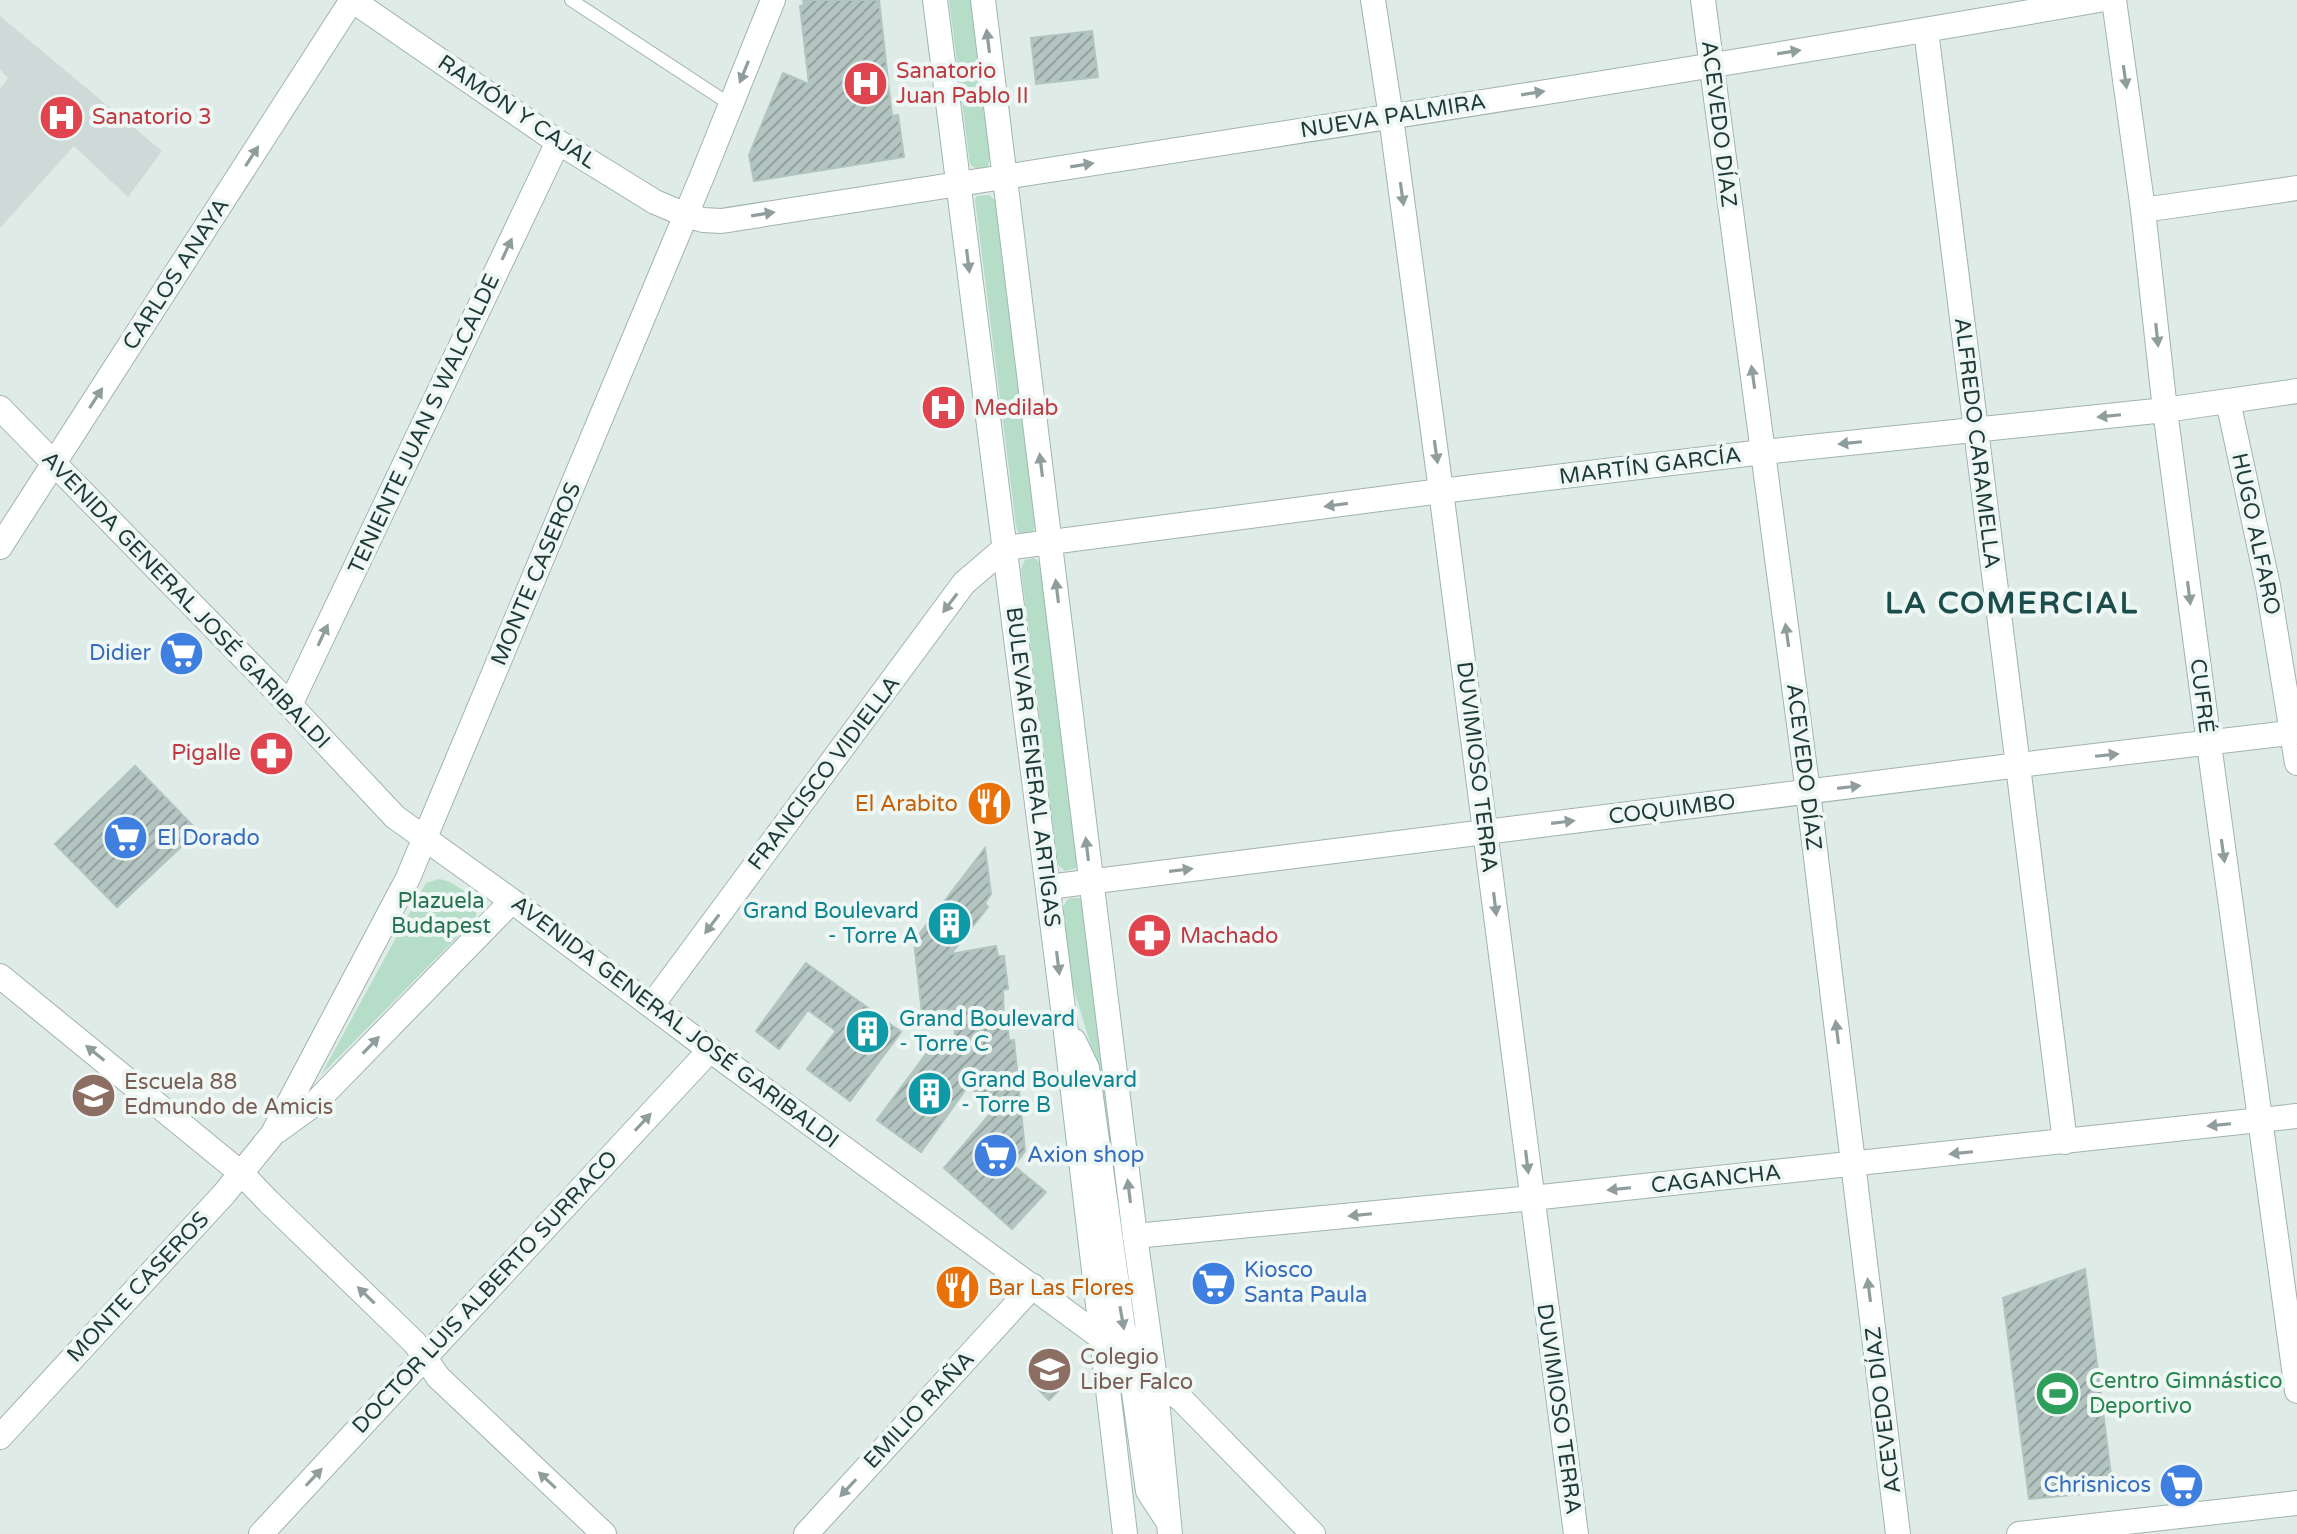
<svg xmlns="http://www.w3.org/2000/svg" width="2297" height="1534" font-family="'Varela Round',sans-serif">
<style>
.built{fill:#cddad7}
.green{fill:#b6ddc8}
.building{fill:url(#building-hatch);stroke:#b1c4c0;stroke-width:2}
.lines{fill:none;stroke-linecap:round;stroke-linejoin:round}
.service-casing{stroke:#a1b3af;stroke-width:14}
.minor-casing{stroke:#a1b3af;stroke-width:26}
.tertiary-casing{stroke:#a1b3af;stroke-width:26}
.secondary-casing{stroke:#9db7b2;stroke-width:26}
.service{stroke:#fff;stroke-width:12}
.minor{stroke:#fff;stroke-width:24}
.tertiary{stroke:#fff;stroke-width:24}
.secondary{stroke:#fff;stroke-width:24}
.oneway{fill:#8f9d9c}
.labels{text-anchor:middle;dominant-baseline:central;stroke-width:8;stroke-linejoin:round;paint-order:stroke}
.health-label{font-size:22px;fill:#be3a42;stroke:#eff7f5;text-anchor:start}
.street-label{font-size:22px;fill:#1f3b39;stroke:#eff7f5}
.shop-label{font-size:22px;fill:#366cbe;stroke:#eff7f5;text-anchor:start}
.food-label{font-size:22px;fill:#c56008;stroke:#eff7f5;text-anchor:end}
.park-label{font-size:22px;fill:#287353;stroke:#eff7f5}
.culture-label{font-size:22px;fill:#0d838f;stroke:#eff7f5;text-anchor:start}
.education-label{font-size:22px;fill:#785e54;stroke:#eff7f5;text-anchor:start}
.leisure-label{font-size:22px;fill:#27864d;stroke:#eff7f5;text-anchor:start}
.district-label{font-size:30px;font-weight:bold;letter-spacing:2px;fill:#1b4d4b;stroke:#eff7f5}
</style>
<defs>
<pattern id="building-hatch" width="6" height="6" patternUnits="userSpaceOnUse" patternTransform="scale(2)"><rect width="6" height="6" fill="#b4c5c1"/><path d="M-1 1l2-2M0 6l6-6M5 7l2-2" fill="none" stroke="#92a19e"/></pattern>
</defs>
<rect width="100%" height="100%" fill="#deebe7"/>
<path class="built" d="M0,16L162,151L128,197L74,146L0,228V89L8,78L0,69Z"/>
<path class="green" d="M949,0H971L990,156L988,166C982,169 975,170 970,164Z
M989,195L995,200L1035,526L1032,535L1025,536L1018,532L1016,525L975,200L977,196Z
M1034,558L1037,560L1041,567L1077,861L1076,868L1065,871L1058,865L1021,569L1025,560Z
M439,879C453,881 467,892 476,903V918L321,1075L426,883Z
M1070,898H1079L1083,901L1134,1318L1093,1053L1072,983L1063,908L1066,901Z"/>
<path class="building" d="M803,0H879L892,116L898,115L904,157L754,181L749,155L783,73L809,84L800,6L804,5Z
M1092,31L1098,77L1036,84L1031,38Z
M135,766L198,831L117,907L55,844Z
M985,848L991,894L985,903L988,907L951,954L996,946L998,956H1004L1008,989L1003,990L1004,1031H1008L1009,1041L1014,1040L1025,1151L1014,1166L1046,1192L1012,1229L944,1168L996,1107L968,1086L921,1152L877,1120L932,1046L955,1044L954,1009L922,1013L914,941Z
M806,963L901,1032L850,1101L807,1069L836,1031L808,1010L779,1049L756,1031Z
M2085,1269L2113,1491L2029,1499L2003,1298Z
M1058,1352L1060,1389L1049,1400L1029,1380Z"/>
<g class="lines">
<defs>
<path id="service" d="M571,0L731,105"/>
<path id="minor" d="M352,0L558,142L655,202L686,215
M1373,0L1391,117L1441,491L1576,1534
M1703,0L1808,792L1898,1534
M2114,0L2143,210L2165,410L2209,744L2297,1391
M1926,30L2065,1142
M2143,210L2297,188
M2228,401L2268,586L2297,763
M0,547L352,0
M290,705L558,142
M1048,887L2019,765L2297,732
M0,976L242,1174L269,1202L415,1343L438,1377L604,1534
M652,1005L964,583L1005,548L1441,491L1763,452L2165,410L2297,391
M1135,1236L1532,1198L2297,1116
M261,1534L710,1050
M806,1534L1033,1286"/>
<path id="tertiary" d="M686,215L703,220L721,221C1181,149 1641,80 2099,0
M0,408L290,705L395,817L512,901L710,1050L1114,1347
M277,1131L313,1105L512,901
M1143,1369L1182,1400L1313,1534
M0,1437L224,1194L272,1135L408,878L703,174L773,0
M2019,1534L2297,1503"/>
<path id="secondary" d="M935,0L1065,1024L1125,1534
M983,0L1135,1236L1155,1379L1170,1534
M1074,1041L1087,1068L1123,1328L1131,1349L1154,1377
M1107,1344L1124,1365L1133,1385L1148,1491L1167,1520"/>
</defs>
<use href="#service" class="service-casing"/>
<use href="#minor" class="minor-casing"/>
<use href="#tertiary" class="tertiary-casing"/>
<use href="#secondary" class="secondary-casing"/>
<use href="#service" class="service"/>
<use href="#minor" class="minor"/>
<use href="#tertiary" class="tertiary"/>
<use href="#secondary" class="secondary"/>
</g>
<defs><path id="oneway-solid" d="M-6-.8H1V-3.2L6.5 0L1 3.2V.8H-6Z" transform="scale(2)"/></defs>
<g class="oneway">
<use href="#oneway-solid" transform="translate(988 41) rotate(-97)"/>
<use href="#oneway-solid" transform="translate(1789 52) rotate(-9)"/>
<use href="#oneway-solid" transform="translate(744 72) rotate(112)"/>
<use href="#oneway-solid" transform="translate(2125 77) rotate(82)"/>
<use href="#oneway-solid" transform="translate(1533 93) rotate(-9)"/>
<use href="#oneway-solid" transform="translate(252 156) rotate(-57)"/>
<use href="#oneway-solid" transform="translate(1082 165) rotate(-9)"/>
<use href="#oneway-solid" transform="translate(1402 194) rotate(82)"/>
<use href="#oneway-solid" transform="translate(763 214) rotate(-9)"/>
<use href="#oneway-solid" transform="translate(507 249) rotate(-65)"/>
<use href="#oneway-solid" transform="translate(968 261) rotate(83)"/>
<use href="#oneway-solid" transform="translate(2157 335) rotate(84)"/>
<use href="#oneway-solid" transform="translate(1753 377) rotate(-98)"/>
<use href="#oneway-solid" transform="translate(96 398) rotate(-57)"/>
<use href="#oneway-solid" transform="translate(2109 416) rotate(174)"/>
<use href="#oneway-solid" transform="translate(1850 443) rotate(174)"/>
<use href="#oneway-solid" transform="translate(1436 452) rotate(82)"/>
<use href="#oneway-solid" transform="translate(1041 465) rotate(-97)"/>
<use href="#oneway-solid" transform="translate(1336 505) rotate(172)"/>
<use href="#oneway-solid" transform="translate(1057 591) rotate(-97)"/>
<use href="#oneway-solid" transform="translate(2189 593) rotate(83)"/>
<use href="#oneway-solid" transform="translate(950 603) rotate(127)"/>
<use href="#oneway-solid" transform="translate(323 635) rotate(-65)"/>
<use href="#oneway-solid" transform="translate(1787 635) rotate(-98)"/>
<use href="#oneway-solid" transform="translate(2107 755) rotate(-6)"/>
<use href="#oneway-solid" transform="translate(1849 787) rotate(-7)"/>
<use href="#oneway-solid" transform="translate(1563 822) rotate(-7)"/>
<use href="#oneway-solid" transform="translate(1087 849) rotate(-97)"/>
<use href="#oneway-solid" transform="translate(2223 851) rotate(82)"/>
<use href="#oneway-solid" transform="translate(1181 870) rotate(-7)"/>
<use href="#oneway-solid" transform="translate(1495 904) rotate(83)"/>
<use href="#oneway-solid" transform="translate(712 924) rotate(127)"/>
<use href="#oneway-solid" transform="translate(1058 963) rotate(83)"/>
<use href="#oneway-solid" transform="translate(1837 1032) rotate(-97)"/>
<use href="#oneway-solid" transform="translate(371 1045) rotate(-46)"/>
<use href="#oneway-solid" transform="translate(95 1053) rotate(-141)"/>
<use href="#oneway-solid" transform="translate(643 1122) rotate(-47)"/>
<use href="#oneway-solid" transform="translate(2219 1125) rotate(174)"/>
<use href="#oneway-solid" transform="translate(1961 1153) rotate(174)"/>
<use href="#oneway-solid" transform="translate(1527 1162) rotate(83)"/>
<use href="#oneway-solid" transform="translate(1619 1189) rotate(174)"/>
<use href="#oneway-solid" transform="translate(1129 1191) rotate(-97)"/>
<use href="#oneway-solid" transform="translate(1360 1215) rotate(174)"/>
<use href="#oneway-solid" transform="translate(1869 1290) rotate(-97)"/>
<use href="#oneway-solid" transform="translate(366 1295) rotate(-136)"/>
<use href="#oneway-solid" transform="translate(1122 1318) rotate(80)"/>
<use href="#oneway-solid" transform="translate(314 1477) rotate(-47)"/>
<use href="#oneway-solid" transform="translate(547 1480) rotate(-137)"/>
<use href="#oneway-solid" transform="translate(848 1488) rotate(133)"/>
</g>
<defs>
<symbol id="hospital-disc" viewBox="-11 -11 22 22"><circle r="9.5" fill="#e0444e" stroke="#eff7f5"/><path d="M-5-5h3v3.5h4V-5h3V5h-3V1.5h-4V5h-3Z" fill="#fff"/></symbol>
<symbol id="supermarket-disc" viewBox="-11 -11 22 22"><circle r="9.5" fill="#3f7fe0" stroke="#eff7f5"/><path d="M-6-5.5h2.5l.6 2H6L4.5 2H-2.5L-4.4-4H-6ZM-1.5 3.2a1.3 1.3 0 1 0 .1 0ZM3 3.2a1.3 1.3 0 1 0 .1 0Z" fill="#fff"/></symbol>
<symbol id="pharmacy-disc" viewBox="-11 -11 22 22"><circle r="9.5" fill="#e0444e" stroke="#eff7f5"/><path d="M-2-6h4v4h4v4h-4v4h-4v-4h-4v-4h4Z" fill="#fff"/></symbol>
<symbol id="restaurant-disc" viewBox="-11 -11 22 22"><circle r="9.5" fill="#e8710a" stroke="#eff7f5"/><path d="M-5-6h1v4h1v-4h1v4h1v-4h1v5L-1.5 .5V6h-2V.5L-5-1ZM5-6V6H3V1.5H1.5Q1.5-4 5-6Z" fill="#fff"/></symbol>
<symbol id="building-disc" viewBox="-11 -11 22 22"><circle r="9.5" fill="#0f9aa8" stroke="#eff7f5"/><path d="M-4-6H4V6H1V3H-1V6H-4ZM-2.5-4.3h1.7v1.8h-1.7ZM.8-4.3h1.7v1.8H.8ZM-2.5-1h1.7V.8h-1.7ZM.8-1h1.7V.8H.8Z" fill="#fff"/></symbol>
<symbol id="school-disc" viewBox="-11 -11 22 22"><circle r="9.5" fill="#8d6e63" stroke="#eff7f5"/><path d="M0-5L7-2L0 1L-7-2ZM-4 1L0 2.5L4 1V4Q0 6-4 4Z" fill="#fff"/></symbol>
<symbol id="stadium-disc" viewBox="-11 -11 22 22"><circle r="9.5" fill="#2e9e5b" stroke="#eff7f5"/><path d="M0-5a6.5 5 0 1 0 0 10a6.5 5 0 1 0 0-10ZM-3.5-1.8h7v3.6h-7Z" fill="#fff"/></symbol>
</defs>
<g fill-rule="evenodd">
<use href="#hospital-disc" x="840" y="58" width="51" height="51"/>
<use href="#hospital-disc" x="36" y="92" width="51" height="51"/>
<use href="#hospital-disc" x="918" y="382" width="51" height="51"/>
<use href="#supermarket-disc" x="156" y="628" width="51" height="51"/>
<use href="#pharmacy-disc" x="246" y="728" width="51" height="51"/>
<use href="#restaurant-disc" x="964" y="778" width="51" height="51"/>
<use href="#supermarket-disc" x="100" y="812" width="51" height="51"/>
<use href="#building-disc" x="924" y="898" width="51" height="51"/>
<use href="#pharmacy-disc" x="1124" y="910" width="51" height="51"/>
<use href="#building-disc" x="842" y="1006" width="51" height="51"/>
<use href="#building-disc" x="904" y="1068" width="51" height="51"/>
<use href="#school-disc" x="68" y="1070" width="51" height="51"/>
<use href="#supermarket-disc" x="970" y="1130" width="51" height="51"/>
<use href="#supermarket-disc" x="1188" y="1258" width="51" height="51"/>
<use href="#restaurant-disc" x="932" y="1262" width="51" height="51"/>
<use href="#school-disc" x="1024" y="1344" width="51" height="51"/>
<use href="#stadium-disc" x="2032" y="1368" width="51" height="51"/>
<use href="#supermarket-disc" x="2156" y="1460" width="51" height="51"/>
</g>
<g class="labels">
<g class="health-label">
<text x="896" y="71">Sanatorio<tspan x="896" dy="25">Juan Pablo II</tspan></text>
<text x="92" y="117">Sanatorio 3</text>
<text x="974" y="408">Medilab</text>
<text x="241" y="753" text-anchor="end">Pigalle</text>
<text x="1180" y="936">Machado</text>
</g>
<g class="street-label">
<text transform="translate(517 112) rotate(34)">RAMÓN Y CAJAL</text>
<text transform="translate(1393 116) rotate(-9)">NUEVA PALMIRA</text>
<text transform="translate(1719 124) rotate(83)">ACEVEDO DÍAZ</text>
<text transform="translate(176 274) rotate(-57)">CARLOS ANAYA</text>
<text transform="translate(424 424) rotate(-65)">TENIENTE JUAN S WALCALDE</text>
<text transform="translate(1977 443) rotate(83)">ALFREDO CARAMELLA</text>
<text transform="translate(1650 466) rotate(-7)">MARTÍN GARCÍA</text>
<text transform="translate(2256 534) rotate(78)">HUGO ALFARO</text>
<text transform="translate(536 574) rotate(-67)">MONTE CASEROS</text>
<text transform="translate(186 600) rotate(46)">AVENIDA GENERAL JOSÉ GARIBALDI</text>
<text transform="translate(2202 696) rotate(83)">CUFRÉ</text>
<text transform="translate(1033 767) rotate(83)">BULEVAR GENERAL ARTIGAS</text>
<text transform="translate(1477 767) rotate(83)">DUVIMIOSO TERRA</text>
<text transform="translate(1804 767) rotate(83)">ACEVEDO DÍAZ</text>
<text transform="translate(824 773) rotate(-53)">FRANCISCO VIDIELLA</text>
<text transform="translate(1672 809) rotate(-7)">COQUIMBO</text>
<text transform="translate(675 1022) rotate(37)">AVENIDA GENERAL JOSÉ GARIBALDI</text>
<text transform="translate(1716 1179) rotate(-6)">CAGANCHA</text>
<text transform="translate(138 1287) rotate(-47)">MONTE CASEROS</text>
<text transform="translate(485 1292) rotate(-47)">DOCTOR LUIS ALBERTO SURRACO</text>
<text transform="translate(1559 1409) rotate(82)">DUVIMIOSO TERRA</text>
<text transform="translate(919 1410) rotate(-47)">EMILIO RAÑA</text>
<text transform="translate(1883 1410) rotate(-97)">ACEVEDO DÍAZ</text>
</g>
<g class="shop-label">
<text x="151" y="653" text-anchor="end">Didier</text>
<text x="157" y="838">El Dorado</text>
<text x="1027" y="1155">Axion shop</text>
<text x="1244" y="1270">Kiosco<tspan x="1244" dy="25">Santa Paula</tspan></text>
<text x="2151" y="1485" text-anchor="end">Chrisnicos</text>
</g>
<g class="food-label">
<text x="958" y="804">El Arabito</text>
<text x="988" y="1288" text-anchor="start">Bar Las Flores</text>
</g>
<g class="park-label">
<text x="441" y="901">Plazuela<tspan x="441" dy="25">Budapest</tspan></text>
</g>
<g class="culture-label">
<text x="919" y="911" text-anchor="end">Grand Boulevard<tspan x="919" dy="25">- Torre A</tspan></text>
<text x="899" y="1019">Grand Boulevard<tspan x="899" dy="25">- Torre C</tspan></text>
<text x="961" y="1080">Grand Boulevard<tspan x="961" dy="25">- Torre B</tspan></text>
</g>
<g class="education-label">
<text x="124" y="1082">Escuela 88<tspan x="124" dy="25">Edmundo de Amicis</tspan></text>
<text x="1080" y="1357">Colegio<tspan x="1080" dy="25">Liber Falco</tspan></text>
</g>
<g class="leisure-label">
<text x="2089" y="1381">Centro Gimnástico<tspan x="2089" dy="25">Deportivo</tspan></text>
</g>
<g class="district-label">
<text x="2012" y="603">LA COMERCIAL</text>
</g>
</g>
</svg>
